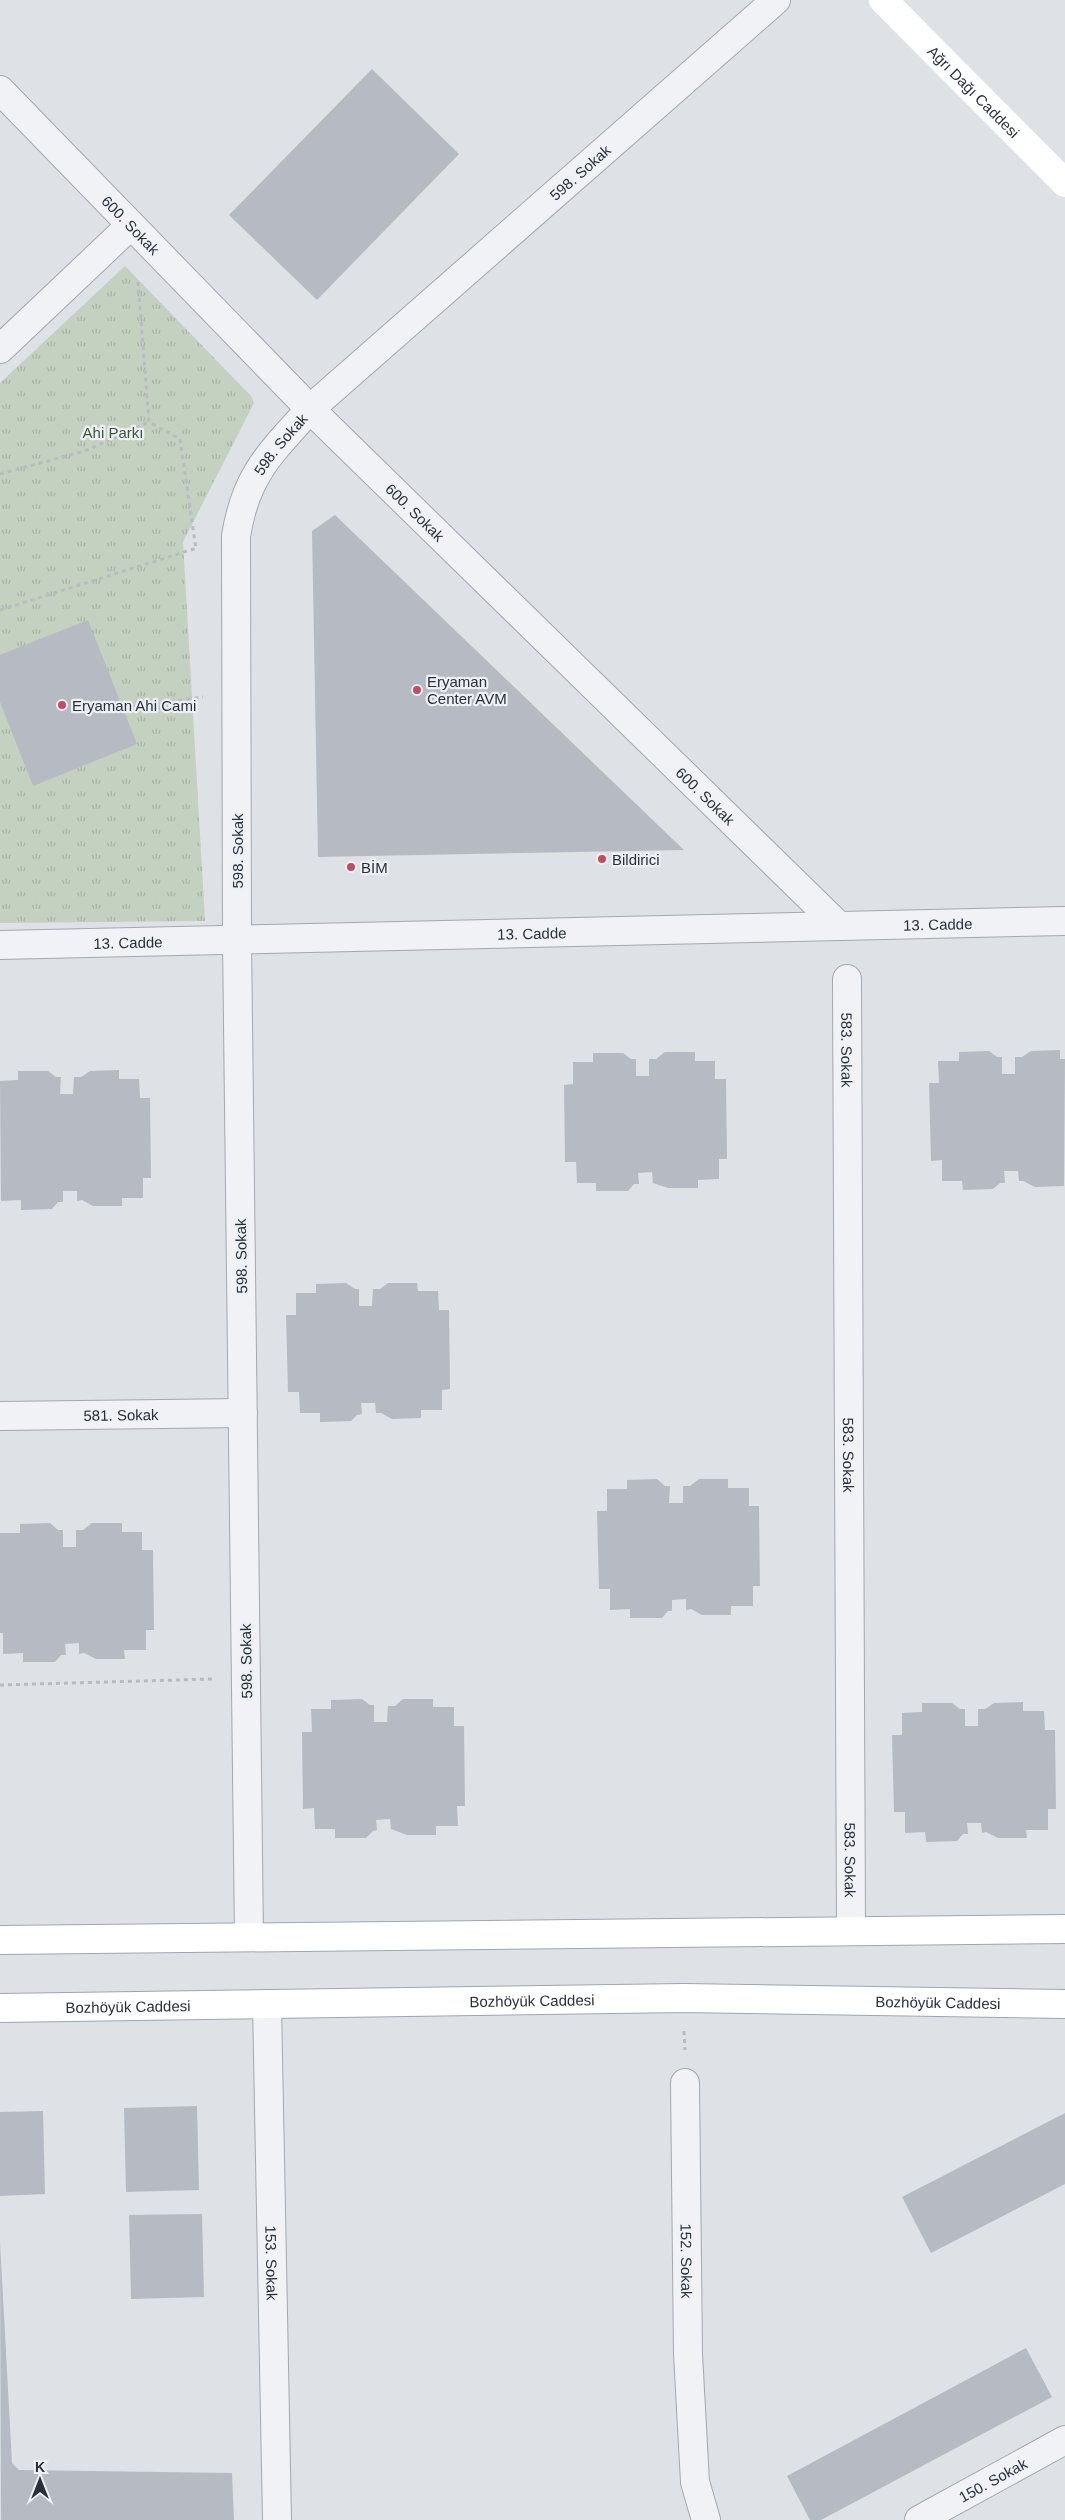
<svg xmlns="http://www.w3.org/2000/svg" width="1065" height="2520" font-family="Helvetica,sans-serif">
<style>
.park{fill:url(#park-tufts)}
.building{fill:#b6bbc3}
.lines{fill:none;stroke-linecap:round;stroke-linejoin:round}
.pedestrian-casing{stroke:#a4a8b0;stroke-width:30}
.minor-casing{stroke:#a4a8b0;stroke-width:30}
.tertiary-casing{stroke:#a4a8b0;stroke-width:30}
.primary-casing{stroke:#9ea6b1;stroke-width:30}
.path{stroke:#b8bcc1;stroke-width:3;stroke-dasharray:4 4;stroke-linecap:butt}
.pedestrian{stroke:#f0f2f5;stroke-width:28}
.minor{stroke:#f0f2f5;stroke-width:28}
.tertiary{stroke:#f0f2f5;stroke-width:28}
.secondary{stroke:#fff;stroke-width:28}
.primary{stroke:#fff;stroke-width:28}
.poi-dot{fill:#c34c5e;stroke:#edf0f4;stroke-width:2}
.labels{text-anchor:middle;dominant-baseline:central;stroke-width:4.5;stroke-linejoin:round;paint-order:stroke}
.street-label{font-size:15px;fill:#29303c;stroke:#edf0f4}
.park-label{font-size:15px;fill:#3d5637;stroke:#edf0f4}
.poi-label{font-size:15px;fill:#29303c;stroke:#edf0f4;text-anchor:start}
</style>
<defs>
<pattern id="park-tufts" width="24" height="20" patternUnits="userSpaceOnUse" patternTransform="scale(1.25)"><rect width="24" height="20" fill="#c4d0c0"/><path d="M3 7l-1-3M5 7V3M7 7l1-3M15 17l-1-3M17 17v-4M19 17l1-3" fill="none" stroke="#a8b3a6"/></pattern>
</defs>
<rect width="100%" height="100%" fill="#dee1e6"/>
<path class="park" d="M125,266L251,396L254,403L183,542L205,921L0,923V383Z"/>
<path class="building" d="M372,69L459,154L317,300L229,215Z
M335,515L684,850L318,857L312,531Z
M88,620L137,744L33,786L0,702V655Z
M1060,1050V1059H1065L1064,1186L1035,1187L1023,1181H1019L1018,1171H1004L1005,1183H1000L993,1189L963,1190L962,1181H942V1160L931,1161L929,1083H939L938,1061H959V1052L989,1051L997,1057H1002V1074H1015V1057H1022L1031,1051Z
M665,1052H695V1061H715V1079H726L727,1159H719V1179L698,1180V1188H668L653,1183L652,1172L638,1173L639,1184H634L628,1191H596V1183H577L576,1162H565L564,1085L573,1084V1062H593V1053H623L631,1059H636V1076H649V1059H656Z
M119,1070V1079H139L140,1098H150L151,1178H143V1198H122V1206H93L82,1200L77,1201V1191H63V1202H58L52,1209L21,1210V1200L1,1201L0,1081L18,1080V1071H48L56,1077H61L60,1094H73L74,1077H81L90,1071Z
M346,1283L355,1289H359V1306H372L373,1289H380L388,1283H417L418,1291H438L439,1310H449L450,1389L442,1390V1410H421V1418L392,1419L381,1413H376L375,1403H361L362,1414L357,1415L351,1421L320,1422V1413H300L299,1392H288L286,1315H296V1293H316V1284Z
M657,1479L665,1486H670L669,1503H683V1486H690L699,1479H728V1488H749V1506H759L760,1586H753V1606H731V1615H702L691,1609L686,1610V1599L672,1600V1611H668L662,1618H630V1609L610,1610V1589H599L597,1511H607V1489H627V1480Z
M50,1523L58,1530H63V1547H76V1530H83L92,1523H122V1532H142V1550H153L154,1630H146V1650H124L125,1659H96L84,1653L79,1654V1643L65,1644L66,1655H61L55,1662H23V1653L3,1654V1633H0V1533H20V1524Z
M362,1699L370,1705H374V1722H387L388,1706H395L403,1699H433V1707H454V1726H464L465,1806H457L458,1826H436V1835H407L391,1829L390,1819L376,1820L377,1830L373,1831L366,1838H335V1829H315L314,1808L303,1809L302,1732H312L311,1709H331V1700Z
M1023,1702V1711H1044L1045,1730H1055L1056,1809H1048V1830H1026L1027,1838H998L986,1832L982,1833L981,1823H967L968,1834H963L957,1841L926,1842L925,1832L905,1833V1812H894L892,1735H902V1713L922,1712V1703H952L960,1709H965V1726H978V1709H985L994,1703Z
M197,2106L199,2190L126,2192L124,2108Z
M43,2111L45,2194L0,2196V2112Z
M1065,2113V2184L931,2253L902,2197Z
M202,2214L204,2297L131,2299L129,2215Z
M0,2242L12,2463L19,2470L232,2473L234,2520H1Z
M1026,2348L1052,2397L821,2520H810L787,2476Z"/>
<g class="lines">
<defs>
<g id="pedestrian">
<path id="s1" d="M267,2004L277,2520"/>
</g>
<g id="minor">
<path id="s2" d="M0,90L310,409L839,926"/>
<path d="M0,349L131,225"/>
<path id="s3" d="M847,979L851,1931"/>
<path id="s4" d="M0,1416L243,1413"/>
<path id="s5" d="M249,1937L237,940L236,536C246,474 270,454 310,409L776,0"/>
<path id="s6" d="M685,2083L688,2354L695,2482L706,2520"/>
<path id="s7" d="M919,2520L1065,2440"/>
</g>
<g id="tertiary">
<path id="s8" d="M0,945L1065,921"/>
</g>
<g id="primary">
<path d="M0,1940L1065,1929"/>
<path id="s10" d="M0,2008L684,1998L1065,2004"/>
</g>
</defs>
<use href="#pedestrian" class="pedestrian-casing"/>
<use href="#minor" class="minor-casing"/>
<use href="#tertiary" class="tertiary-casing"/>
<use href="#primary" class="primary-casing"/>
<path class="path" d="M138,282L149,422L180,439L196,549
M0,474L85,451L149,422
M0,610L197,548
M123,708L203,697
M0,1685L212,1679
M684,2031L685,2050"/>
<use href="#pedestrian" class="pedestrian"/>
<use href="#minor" class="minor"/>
<use href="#tertiary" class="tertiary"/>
<path class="secondary" id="s9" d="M883,0L1065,183"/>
<use href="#primary" class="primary"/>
</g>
<g class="poi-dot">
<circle cx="417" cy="690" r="5"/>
<circle cx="62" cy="705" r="5"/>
<circle cx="602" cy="859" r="5"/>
<circle cx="351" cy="867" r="5"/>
</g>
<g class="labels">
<g class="street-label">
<text stroke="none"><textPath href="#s9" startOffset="129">Ağrı Dağı Caddesi</textPath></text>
<text stroke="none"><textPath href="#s5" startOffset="1910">598. Sokak</textPath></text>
<text stroke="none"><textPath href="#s2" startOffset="188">600. Sokak</textPath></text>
<text stroke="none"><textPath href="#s5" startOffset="1505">598. Sokak</textPath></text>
<text stroke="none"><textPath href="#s2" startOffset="592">600. Sokak</textPath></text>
<text stroke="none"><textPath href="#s2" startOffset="998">600. Sokak</textPath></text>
<text transform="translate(237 851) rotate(-90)">598. Sokak</text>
<text stroke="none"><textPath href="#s8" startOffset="938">13. Cadde</textPath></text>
<text stroke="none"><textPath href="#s8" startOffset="532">13. Cadde</textPath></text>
<text stroke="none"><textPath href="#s8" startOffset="128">13. Cadde</textPath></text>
<text stroke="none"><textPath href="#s3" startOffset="71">583. Sokak</textPath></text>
<text transform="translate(241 1256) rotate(-91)">598. Sokak</text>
<text stroke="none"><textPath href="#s4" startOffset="121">581. Sokak</textPath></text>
<text stroke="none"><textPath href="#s3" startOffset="476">583. Sokak</textPath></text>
<text transform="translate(246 1661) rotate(-91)">598. Sokak</text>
<text stroke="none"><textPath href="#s3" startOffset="881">583. Sokak</textPath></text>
<text stroke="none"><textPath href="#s10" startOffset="532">Bozhöyük Caddesi</textPath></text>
<text stroke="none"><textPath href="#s10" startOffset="938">Bozhöyük Caddesi</textPath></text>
<text stroke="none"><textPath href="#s10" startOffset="128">Bozhöyük Caddesi</textPath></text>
<text stroke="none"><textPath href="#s6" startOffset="178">152. Sokak</textPath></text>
<text stroke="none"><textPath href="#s1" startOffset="259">153. Sokak</textPath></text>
<text stroke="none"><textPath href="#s7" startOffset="84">150. Sokak</textPath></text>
</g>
<g class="park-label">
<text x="113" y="432">Ahi Parkı</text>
</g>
<g class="poi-label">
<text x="427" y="681">Eryaman<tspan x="427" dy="17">Center AVM</tspan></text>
<text x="72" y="705">Eryaman Ahi Cami</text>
<text x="612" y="859">Bildirici</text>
<text x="361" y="867">BİM</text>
</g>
</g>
<g transform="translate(40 2480)" stroke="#edf0f4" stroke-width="4" paint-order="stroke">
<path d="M0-4L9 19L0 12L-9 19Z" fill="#29303c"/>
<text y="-8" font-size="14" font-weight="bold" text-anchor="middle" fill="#29303c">K</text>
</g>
</svg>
